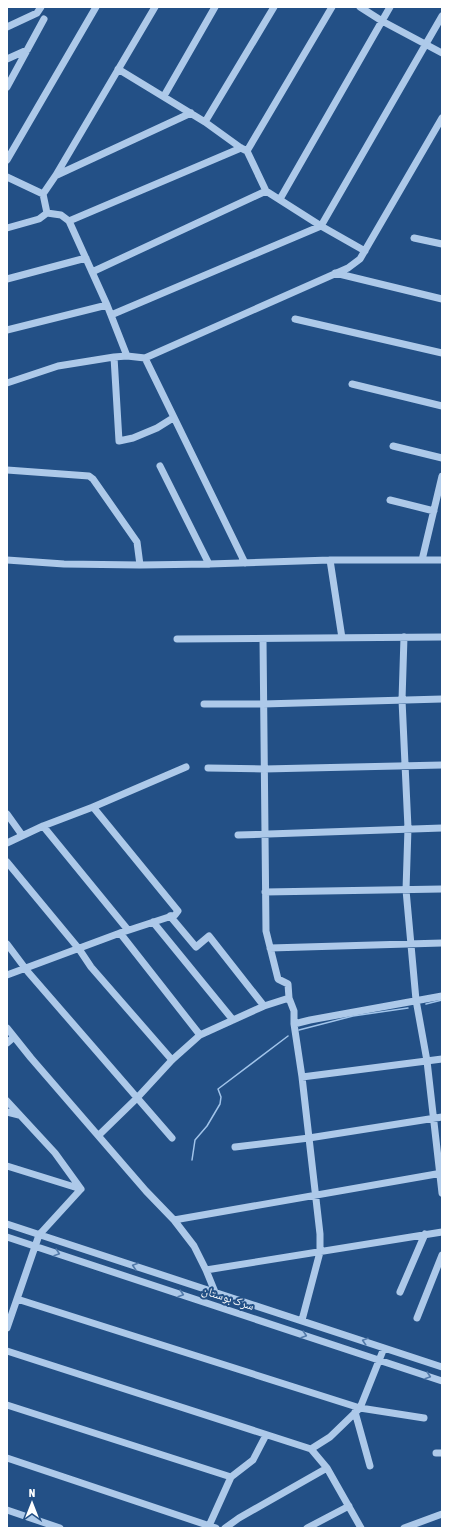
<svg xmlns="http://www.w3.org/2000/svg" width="449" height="1535" font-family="'Asap Condensed','Noto Naskh Arabic',sans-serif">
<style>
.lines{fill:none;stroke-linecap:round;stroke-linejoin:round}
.stream{stroke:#a1c4ea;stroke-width:1.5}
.minor{stroke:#adc9e9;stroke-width:7}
.oneway{stroke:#537aa9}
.labels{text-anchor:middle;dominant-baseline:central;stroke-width:4;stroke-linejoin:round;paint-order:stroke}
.street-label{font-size:12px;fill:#fff;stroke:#235086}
</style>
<rect width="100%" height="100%" fill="#235086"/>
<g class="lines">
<path class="stream" d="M426,1004L442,1000
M299,1030L353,1016L408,1008
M192,1160L195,1140L207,1126L220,1104L221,1097L218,1089L288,1036"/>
<path class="minor" d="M360,7L382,21L442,53
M7,27L37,13L41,7
M7,59L27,50
M118,69L205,122L241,148L247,151L266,191L321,226L365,251
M7,87L44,19
M164,96L215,7
M205,122L274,7
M247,151L332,7
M7,160L96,7
M57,175L191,113
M7,177L43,194L47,213
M43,194L56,175L155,7
M280,199L390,7
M69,221L241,148
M7,228L39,219L47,213L61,215L69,221L107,305L127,356
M414,238L442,244
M92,272L266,191
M335,273L442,299
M7,279L86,258
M111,315L321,226L442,16
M295,319L442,353
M7,330L107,305
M114,357L119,441L133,438L157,428L173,418
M145,358L245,563
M7,383L58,366L114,357L127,356L145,358L348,268L360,259L442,118
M352,384L442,406
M393,446L442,458
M160,466L209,564
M7,470L89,476L93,479L137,542L140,565
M390,500L434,511
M7,560L64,564L140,565L209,564L330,560H442
M330,560L342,638
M422,560L442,476
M404,637L402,700L408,828L406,890L416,1000L427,1061L442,1193
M177,639L442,637
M263,639L266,931L278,979L288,984L289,998L294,1011V1024L302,1077L320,1234V1252L302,1320
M204,704H263L442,699
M208,768L264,769L442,765
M7,814L22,835
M43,826L128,930
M238,835L442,828
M7,843L43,826L93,807L186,767
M7,862L79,949L91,967L172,1060
M265,892L442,889
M170,916L196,947L209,936L264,1006
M153,922L233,1020
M120,933L200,1035
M7,944L28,972L172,1138
M270,948L442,943
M7,975L120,933L175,915L178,911L93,807
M294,1024L310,1020L442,996
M7,1028L31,1058L146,1191L174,1220L194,1246L206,1270L215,1292
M7,1043L14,1037
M302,1077L442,1059
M7,1101L55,1153L81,1189
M7,1112L19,1115
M99,1135L137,1098L172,1060L200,1035L264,1006L289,998
M235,1147L309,1138L442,1117
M7,1166L81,1189
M174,1220L442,1173
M7,1224L442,1367
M7,1237L442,1381
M206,1270L442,1232
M400,1292L425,1234
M17,1299L360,1408L424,1418
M417,1318L442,1255
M7,1328L39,1235L81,1189
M7,1351L311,1449L327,1468L361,1528
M7,1405L231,1477
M355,1412L370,1466
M311,1449L330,1437L360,1408L384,1348
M436,1453H442
M7,1458L216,1528
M7,1510L60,1528
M208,1528L231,1477L253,1460L266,1435
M225,1528L239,1518L327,1468
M307,1528L349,1506
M404,1528L442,1514"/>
</g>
<defs><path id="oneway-chevron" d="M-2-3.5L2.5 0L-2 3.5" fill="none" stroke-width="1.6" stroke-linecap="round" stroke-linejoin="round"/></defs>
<g class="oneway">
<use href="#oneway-chevron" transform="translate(57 1253) rotate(18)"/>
<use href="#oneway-chevron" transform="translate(135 1266) rotate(-162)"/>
<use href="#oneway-chevron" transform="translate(181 1294) rotate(18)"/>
<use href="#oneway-chevron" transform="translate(304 1335) rotate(18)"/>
<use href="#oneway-chevron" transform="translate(365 1341) rotate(-162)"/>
<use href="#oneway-chevron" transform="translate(428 1376) rotate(18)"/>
</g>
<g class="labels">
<g class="street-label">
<text transform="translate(228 1298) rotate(18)">سرک بوستان</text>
</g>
</g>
<rect width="449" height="1535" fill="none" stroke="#ffffff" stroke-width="16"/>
<g transform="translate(32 1503)" stroke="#235086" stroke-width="3" paint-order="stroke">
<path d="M0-3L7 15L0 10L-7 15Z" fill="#ffffff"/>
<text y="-6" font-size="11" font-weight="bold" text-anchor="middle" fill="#ffffff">N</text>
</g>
</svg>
